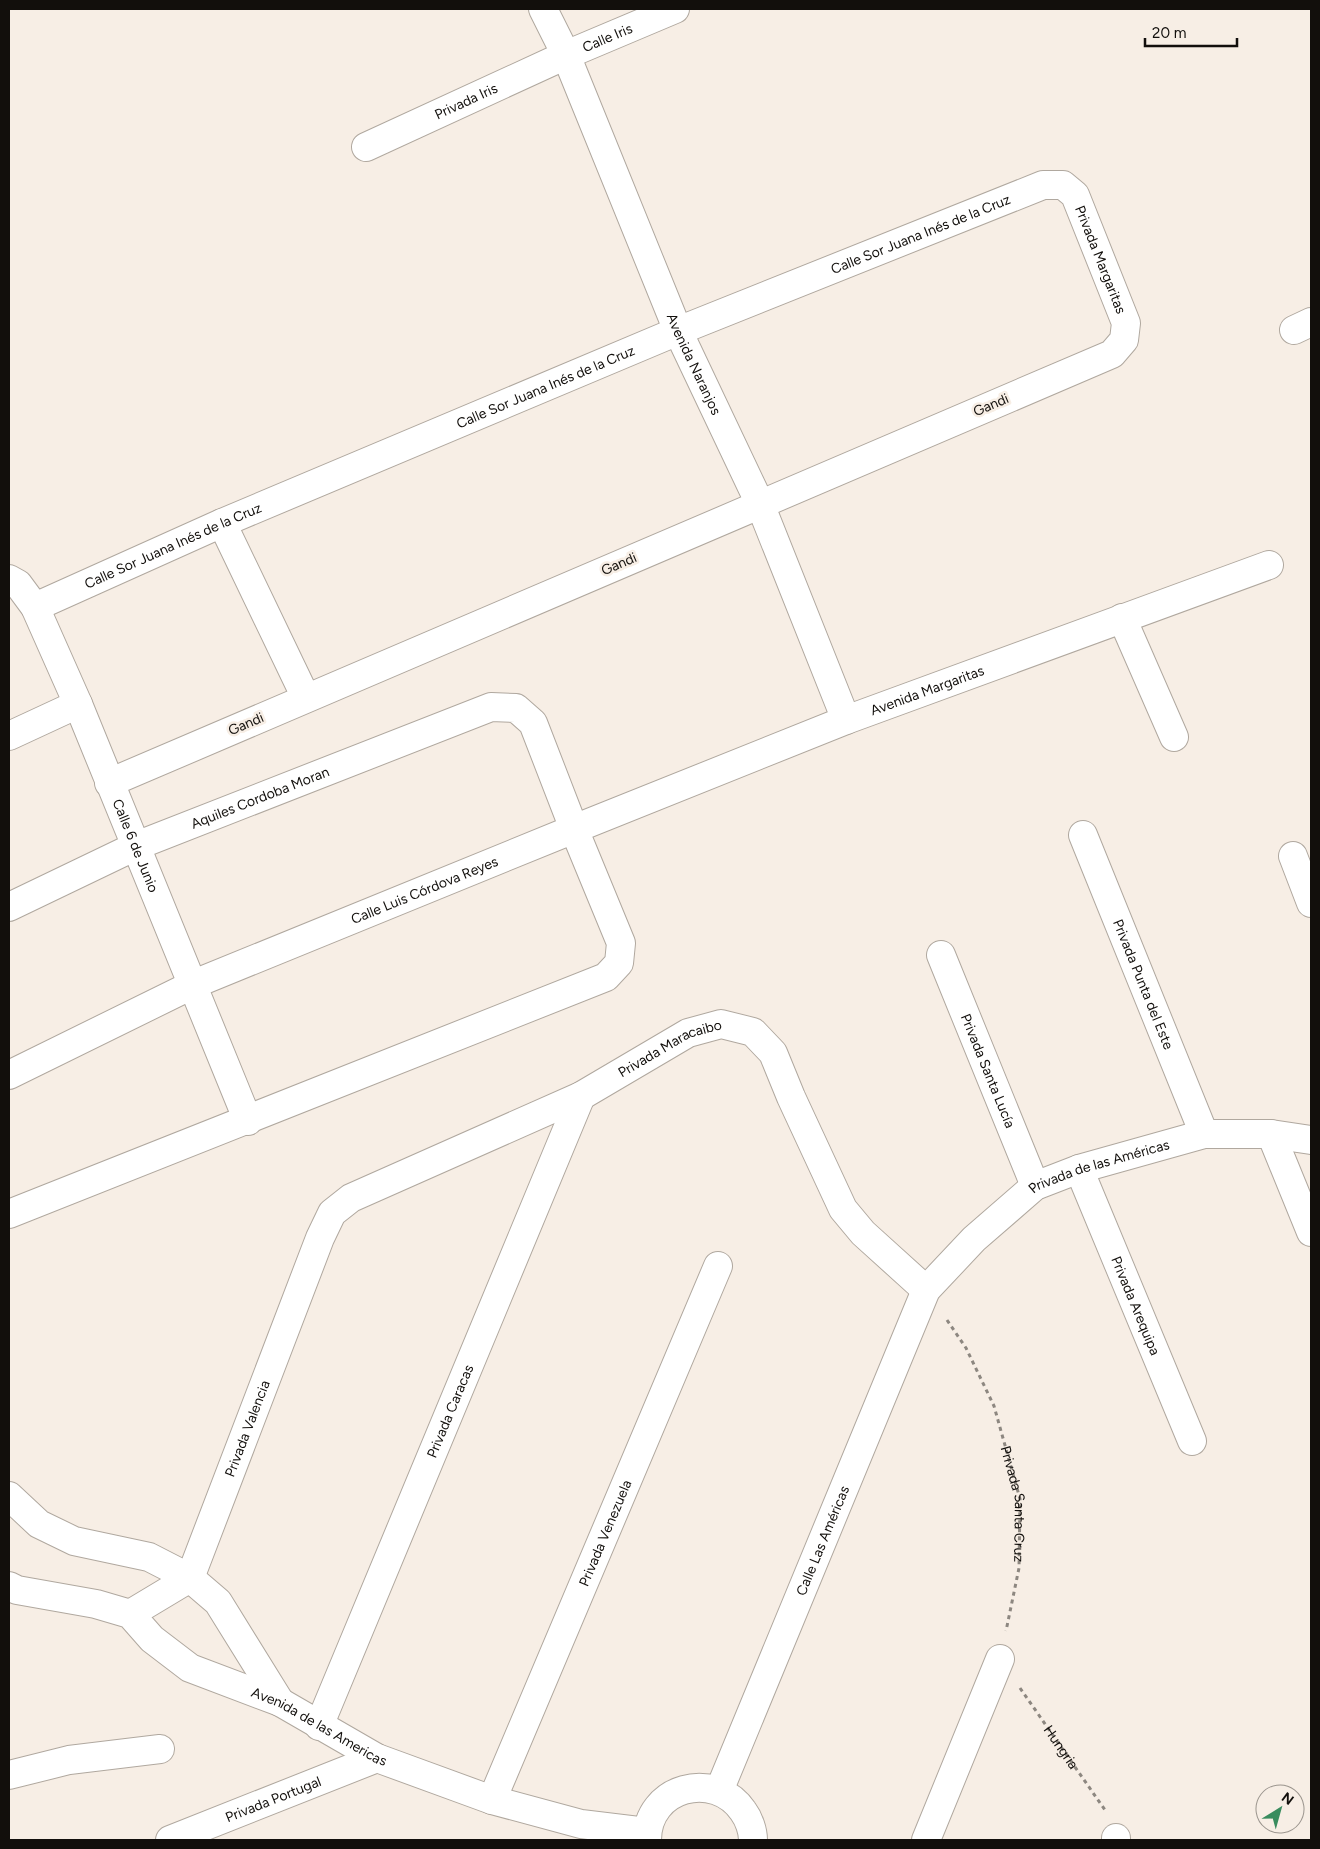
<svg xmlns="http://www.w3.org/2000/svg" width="1320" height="1849" font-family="Figtree,sans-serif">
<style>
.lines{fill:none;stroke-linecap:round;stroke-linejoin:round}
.minor-casing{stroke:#b0a89f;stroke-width:30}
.path{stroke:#8d8780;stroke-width:3;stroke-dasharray:4 4;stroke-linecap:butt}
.minor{stroke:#fff;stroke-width:28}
.labels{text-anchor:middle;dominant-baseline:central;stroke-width:5;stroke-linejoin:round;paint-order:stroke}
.street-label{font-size:14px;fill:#120f0c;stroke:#f7eee5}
</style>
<rect width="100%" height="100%" fill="#f7eee5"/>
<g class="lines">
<defs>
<g id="minor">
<path id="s3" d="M543,9L566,55L678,331L760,504L846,720"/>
<path id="s4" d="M366,147L566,55L675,9"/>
<path d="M1294,330L1311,322"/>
<path d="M222,523L306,698"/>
<path id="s5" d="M9,579L18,584L35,607L78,704L248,1121"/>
<path id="s6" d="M35,607L222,523L678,331L1043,185H1063L1075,195L1126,323L1124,340L1112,354L109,783"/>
<path d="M1122,618L1174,737"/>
<path d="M9,736L78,704"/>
<path id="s7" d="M1083,835L1204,1134"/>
<path d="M1293,856L1311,903"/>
<path id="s8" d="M9,907L136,846L491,707L516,708L533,723L574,829L621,943L619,963L606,977L9,1214"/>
<path id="s9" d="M941,955L1035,1186"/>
<path id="s10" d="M9,1075L194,984L574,829L846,720L1269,565"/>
<path d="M1271,1134L1311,1232"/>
<path id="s11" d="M1079,1169L1192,1441"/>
<path d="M9,1496L39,1524L74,1541L149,1557L190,1578L218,1602L280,1702"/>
<path id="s12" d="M9,1586L17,1590L96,1604L130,1614L152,1639L190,1668L280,1702L377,1758L492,1800L581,1824L647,1832"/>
<path id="s13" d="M130,1614L190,1578L320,1238L332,1213L351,1198L581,1096L688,1033L721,1024L753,1032L773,1053L791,1097L843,1209L863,1233L926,1290"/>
<path id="s14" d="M319,1726L581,1096"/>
<path d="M9,1775L69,1760L160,1749"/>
<path id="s15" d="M719,1791L926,1290L974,1239L1035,1186L1079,1169L1204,1134H1271L1311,1140"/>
<path id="s16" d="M492,1800L718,1266"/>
<path id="s17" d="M170,1840L377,1758"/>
<path d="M647,1840C647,1787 714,1769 743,1811C749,1819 753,1831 753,1840"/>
<path d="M926,1840L1000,1659"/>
<path d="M1116,1840V1838"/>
</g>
</defs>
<use href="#minor" class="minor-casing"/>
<g class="path">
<path id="s1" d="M947,1320L966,1348L994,1406L1020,1499L1019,1568L1006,1631"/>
<path id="s2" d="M1020,1688L1105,1810"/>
</g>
<use href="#minor" class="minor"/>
</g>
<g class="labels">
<g class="street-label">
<text stroke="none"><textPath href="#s4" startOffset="265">Calle Iris</textPath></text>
<text stroke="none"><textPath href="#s4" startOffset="110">Privada Iris</textPath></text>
<text stroke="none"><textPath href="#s6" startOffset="961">Calle Sor Juana Inés de la Cruz</textPath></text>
<text stroke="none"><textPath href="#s6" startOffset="1198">Privada Margaritas</textPath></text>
<text stroke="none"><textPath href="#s3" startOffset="386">Avenida Naranjos</textPath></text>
<text stroke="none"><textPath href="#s6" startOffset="556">Calle Sor Juana Inés de la Cruz</textPath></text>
<text transform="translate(991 405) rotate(-23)">Gandi</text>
<text stroke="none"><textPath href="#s6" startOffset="151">Calle Sor Juana Inés de la Cruz</textPath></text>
<text transform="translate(619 564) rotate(-23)">Gandi</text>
<text stroke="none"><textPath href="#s10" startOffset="996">Avenida Margaritas</textPath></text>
<text transform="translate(246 724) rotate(-23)">Gandi</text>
<text stroke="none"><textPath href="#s8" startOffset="274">Aquiles Cordoba Moran</textPath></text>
<text stroke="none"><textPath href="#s5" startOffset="298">Calle 6 de Junio</textPath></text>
<text stroke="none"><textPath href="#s10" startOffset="455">Calle Luis Córdova Reyes</textPath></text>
<text stroke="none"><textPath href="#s7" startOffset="161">Privada Punta del Este</textPath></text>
<text stroke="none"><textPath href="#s13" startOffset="839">Privada Maracaibo</textPath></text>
<text stroke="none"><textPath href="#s9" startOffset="125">Privada Santa Lucía</textPath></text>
<text stroke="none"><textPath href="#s15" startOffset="760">Privada de las Américas</textPath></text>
<text stroke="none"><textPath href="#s11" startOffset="148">Privada Arequipa</textPath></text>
<text stroke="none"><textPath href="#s14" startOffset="341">Privada Caracas</textPath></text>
<text stroke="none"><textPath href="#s13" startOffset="230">Privada Valencia</textPath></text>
<text stroke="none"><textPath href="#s1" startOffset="199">Privada Santa Cruz</textPath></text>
<text stroke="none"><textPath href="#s16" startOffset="290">Privada Venezuela</textPath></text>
<text stroke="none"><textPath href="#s15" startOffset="271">Calle Las Américas</textPath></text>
<text stroke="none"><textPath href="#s12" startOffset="348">Avenida de las Americas</textPath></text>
<text stroke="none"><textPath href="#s2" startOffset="72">Hungria</textPath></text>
<text stroke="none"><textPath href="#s17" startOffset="111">Privada Portugal</textPath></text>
</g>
</g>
<rect width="1320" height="1849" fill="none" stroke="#120f0c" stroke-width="20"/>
<g transform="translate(1280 1809) rotate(37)"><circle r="24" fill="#f7eee5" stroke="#9b958e"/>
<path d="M0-4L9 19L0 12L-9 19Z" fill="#398c5e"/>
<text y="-8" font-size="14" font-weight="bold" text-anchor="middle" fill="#120f0c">N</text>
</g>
<path d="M1145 38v8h92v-8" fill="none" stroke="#120f0c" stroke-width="2.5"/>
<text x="1152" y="38" font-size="15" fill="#120f0c" stroke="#f7eee5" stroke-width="4" paint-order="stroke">20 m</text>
</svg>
